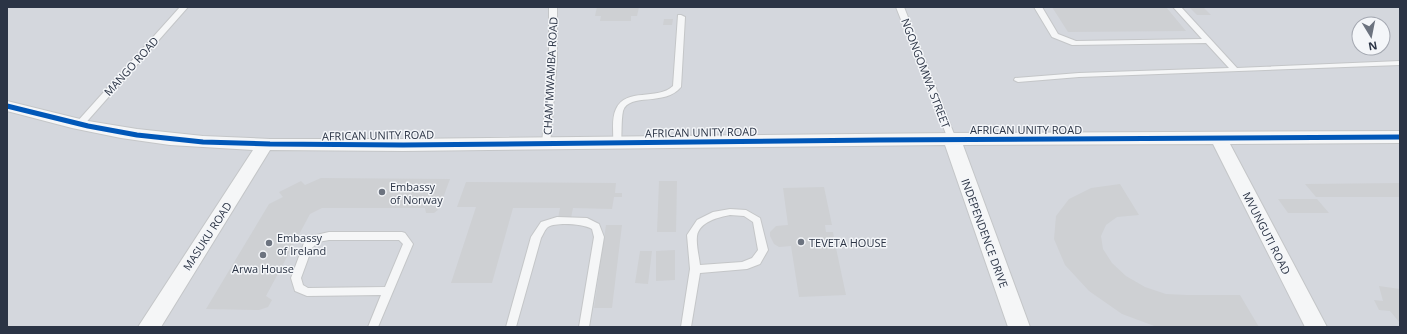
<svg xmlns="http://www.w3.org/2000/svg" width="1407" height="334" font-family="'Open Sans',sans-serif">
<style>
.built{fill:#d4d7dd;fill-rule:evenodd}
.building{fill:#ced0d3}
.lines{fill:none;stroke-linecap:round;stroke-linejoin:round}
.lane-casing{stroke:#c4c6c8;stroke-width:2}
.street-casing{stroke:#c4c6c8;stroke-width:2}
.lane{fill:#f5f6f7;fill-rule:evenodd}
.street{fill:#f5f6f7;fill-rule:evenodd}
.cycleway-casing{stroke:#f4f6f9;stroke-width:7}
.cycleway{stroke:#0057b8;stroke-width:5}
.poi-dot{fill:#6c737f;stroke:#f4f6f9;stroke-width:1.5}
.labels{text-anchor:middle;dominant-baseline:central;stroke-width:3;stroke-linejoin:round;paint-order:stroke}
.street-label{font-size:11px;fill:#2b3445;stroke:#f4f6f9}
.poi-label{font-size:11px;fill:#2b3445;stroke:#f4f6f9;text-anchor:start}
</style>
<rect width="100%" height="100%" fill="#e6e8ea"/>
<path class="built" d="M7,7H1400V327H7ZM1359,24H1383V48H1359Z"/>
<path class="building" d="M597,7H639L637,16H631V21H600L601,16H595Z
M1052,7H1166L1186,31L1068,32Z
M1189,7H1203L1211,15H1197Z
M664,19H673L672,25H663Z
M321,178L450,179L439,209L434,213H426L425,208H322L310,214L266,296L272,300L268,307L259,310L206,309L269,204L283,197L279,192L301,181L305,185Z
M659,181H677L676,232H657Z
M466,182L616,183L615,193H622V197H614L612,209L573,208L571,218H558L560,208H513L492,283H451L476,207H457Z
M1400,183V197H1316L1305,184Z
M1120,184L1139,215L1117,217L1106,225L1101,236L1103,249L1112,263L1126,276L1145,287L1166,294L1187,295H1240L1259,327H1157L1122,314L1089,291L1065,265L1054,239L1056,216L1069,199L1091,188Z
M824,187L832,225H825L826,232H833L834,238H827L829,248H836L846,295L799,297L791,246L779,247L774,244L770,236V232L776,226L788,225L783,188Z
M1278,199H1317L1329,213H1288Z
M606,225H622L612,308H594Z
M675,250V280L656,281V251Z
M640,251H652L648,284L635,283Z
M1379,286L1400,289V323L1390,311L1379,310L1374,300L1383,301Z"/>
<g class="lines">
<defs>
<path id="lane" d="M180,7H188L82,127H76L75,125L76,123Z
M549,7H557V59L550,144L546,147L542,144L549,59Z
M896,7H904L956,139L955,141L952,142L948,139Z
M1034,7H1042L1058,34L1076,41L1202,39L1173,7H1181L1237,68L1400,61V65L1079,77L1018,82L1014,80L1015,78L1079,73L1229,68L1206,43L1072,45L1052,37Z
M678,15H681L685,17L681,87C665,107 629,92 623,111C621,121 622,133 621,143L617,146L614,145L613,143C614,133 611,119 616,109C626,87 657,101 673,86Z
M730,209L746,210L760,218L768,250L760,264L747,269L700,273L691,327H681L690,269L687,235L697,220L713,212ZM730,215L744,216L753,222L758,250L752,258L742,262L700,265C699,256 696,245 697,236C699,222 719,217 730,215Z
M557,217L587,218L599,224L604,237L589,327H579L594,237L592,229C583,224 557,222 548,227C545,229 543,235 541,238L516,327H506L531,237L541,222Z
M329,232H402L405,233L413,244L378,327H368L381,295L307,296L295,291L291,278L304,243L312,236ZM329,240H399L403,244L385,287L308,288L303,285L301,278L312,248L318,242Z"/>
<path id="street" d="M7,101L88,121L137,129L203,136L270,139H403L952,133L1400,131V143L1230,144L1327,327H1305L1213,144L963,145L1030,327H1008L945,145L403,151L270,150L161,327H138L253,150L170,145L121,138L72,128L7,111Z"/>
</defs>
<use href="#lane" class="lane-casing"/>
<use href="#street" class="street-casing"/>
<use href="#lane" class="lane"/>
<use href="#street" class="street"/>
<defs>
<path id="cycleway" d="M7,106L88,126L137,135L203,142L270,144L403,145L879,140L1400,137"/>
</defs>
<use href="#cycleway" class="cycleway-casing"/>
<use href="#cycleway" class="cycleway"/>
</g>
<g class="poi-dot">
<circle cx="382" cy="192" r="4"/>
<circle cx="801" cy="242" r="4"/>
<circle cx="269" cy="243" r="4"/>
<circle cx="263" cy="255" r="4"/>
</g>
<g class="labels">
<g class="street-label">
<text transform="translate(131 66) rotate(-48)">MANGO ROAD</text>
<text transform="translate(926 73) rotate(69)">NGONGOMWA STREET</text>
<text transform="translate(550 76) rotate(-87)">CHAM'MWAMBA ROAD</text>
<text x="1026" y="129">AFRICAN UNITY ROAD</text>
<text transform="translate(701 132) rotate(-1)">AFRICAN UNITY ROAD</text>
<text transform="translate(378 135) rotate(-1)">AFRICAN UNITY ROAD</text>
<text transform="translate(985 233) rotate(70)">INDEPENDENCE DRIVE</text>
<text transform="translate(1267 233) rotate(63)">MVUNGUTI ROAD</text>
<text transform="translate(207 236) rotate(-57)">MASUKU ROAD</text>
</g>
<g class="poi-label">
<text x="390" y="186">Embassy<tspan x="390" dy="13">of Norway</tspan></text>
<text x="277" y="237">Embassy<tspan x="277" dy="13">of Ireland</tspan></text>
<text x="809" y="242">TEVETA HOUSE</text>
<text x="263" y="268" text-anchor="middle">Arwa House</text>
</g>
</g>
<rect width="1407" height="334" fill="none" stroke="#2b3445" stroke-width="16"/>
<g transform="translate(1371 36) rotate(170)"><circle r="19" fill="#f4f6f9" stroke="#a4a8b1"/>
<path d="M0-3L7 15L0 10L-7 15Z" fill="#6c737f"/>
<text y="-6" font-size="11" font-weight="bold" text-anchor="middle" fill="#2b3445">N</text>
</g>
</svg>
